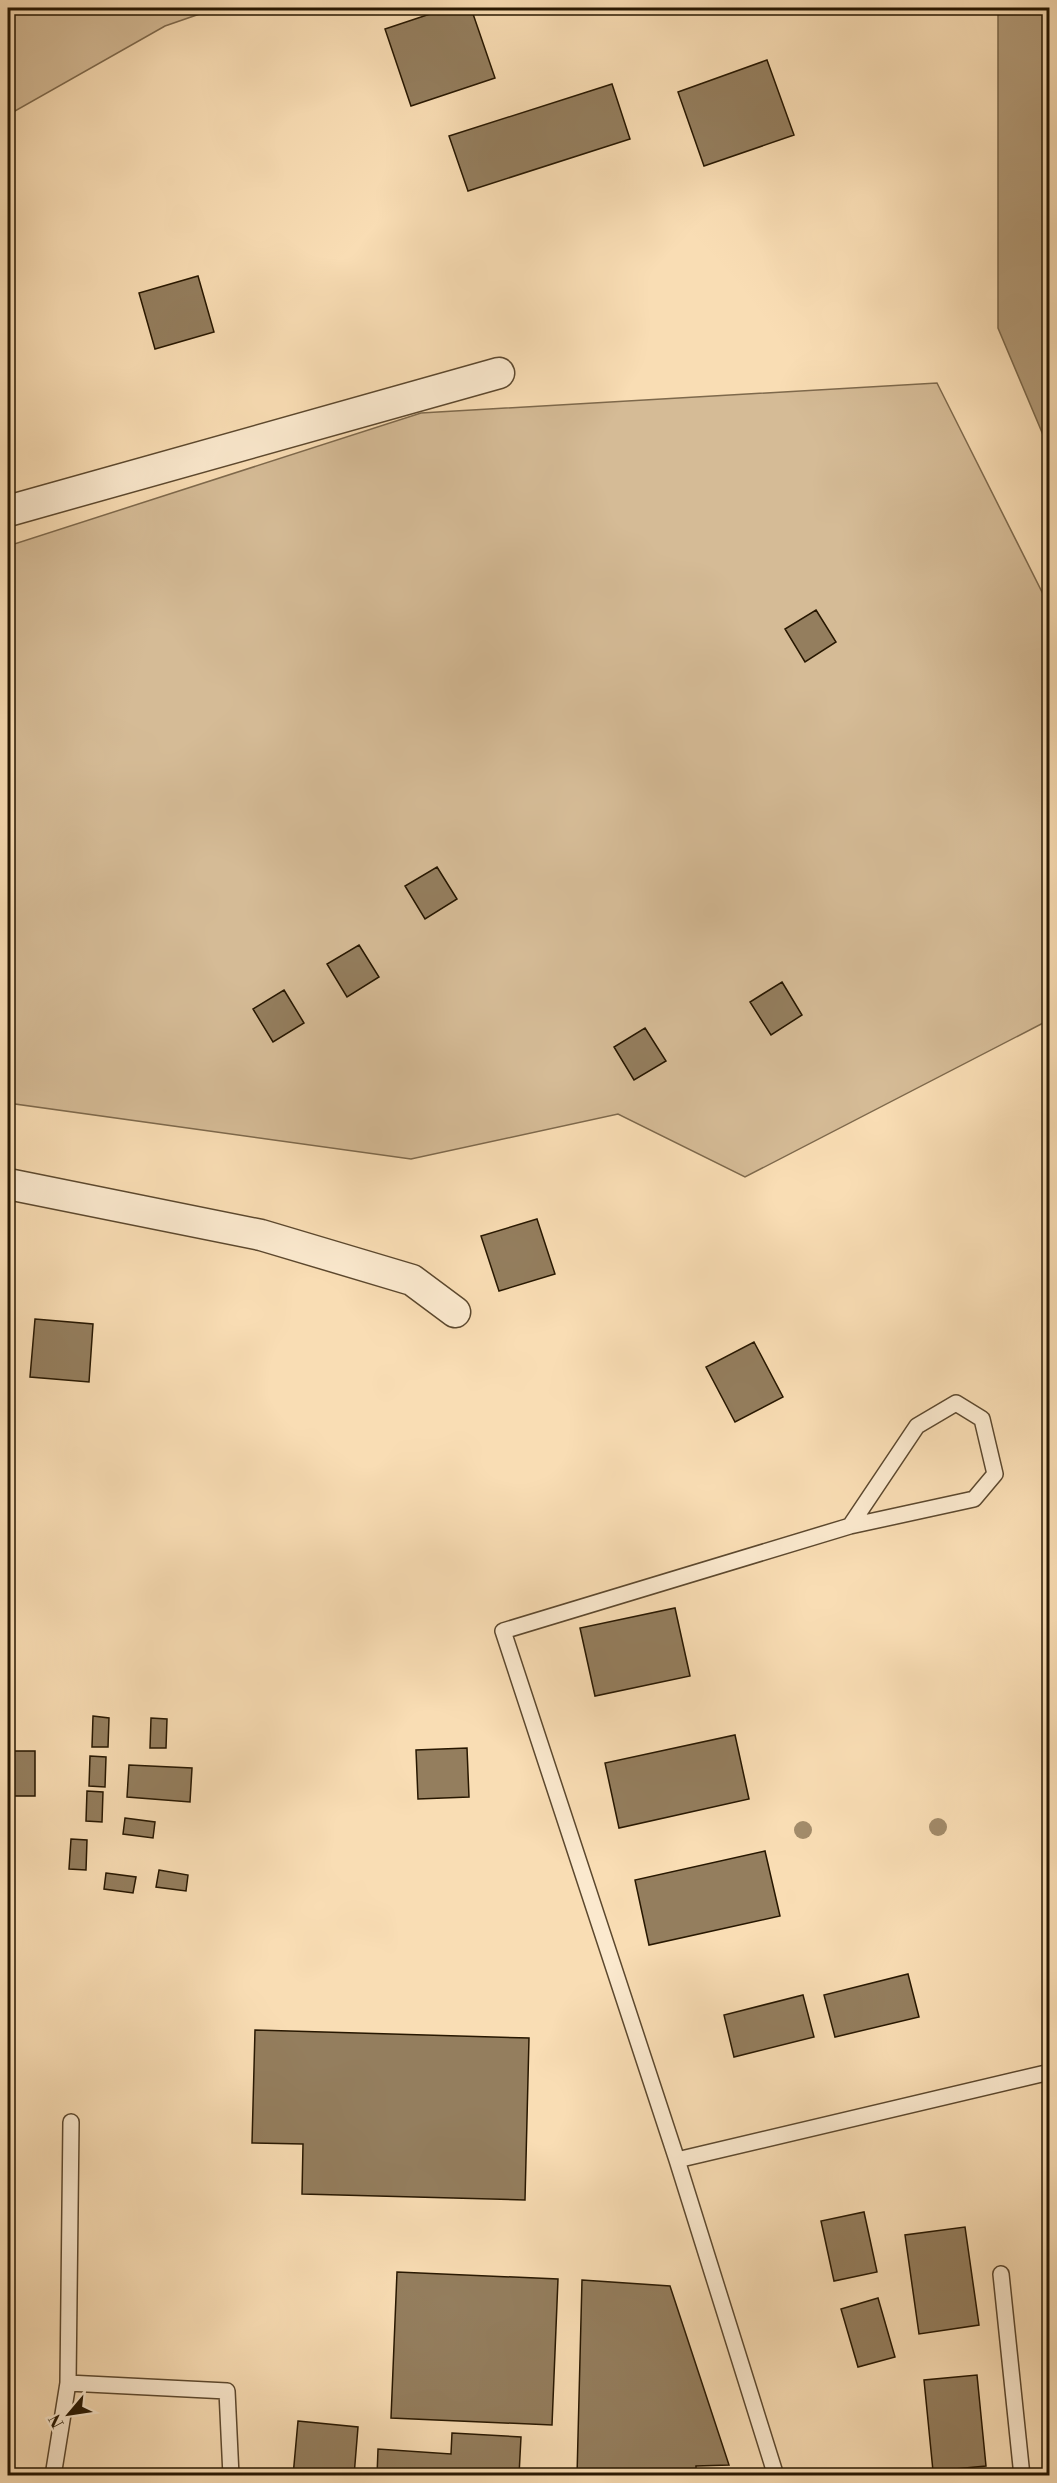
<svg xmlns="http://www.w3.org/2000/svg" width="1057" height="2483" font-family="'Libre Bodoni',serif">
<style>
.green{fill:#d5bb96;stroke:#7e694c;stroke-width:1.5}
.water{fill:#b29a77;stroke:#7a6648;stroke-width:1.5}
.building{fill:#947e5e;stroke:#271701;stroke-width:1.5}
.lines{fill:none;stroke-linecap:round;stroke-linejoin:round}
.service-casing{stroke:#5c482e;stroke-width:18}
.minor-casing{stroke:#5c482e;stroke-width:33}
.service{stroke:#fbe9ce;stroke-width:15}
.minor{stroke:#fbe9ce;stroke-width:30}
.tree{fill:#a28b6a}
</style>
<rect width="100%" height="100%" fill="#f9ddb4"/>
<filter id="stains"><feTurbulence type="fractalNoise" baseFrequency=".00333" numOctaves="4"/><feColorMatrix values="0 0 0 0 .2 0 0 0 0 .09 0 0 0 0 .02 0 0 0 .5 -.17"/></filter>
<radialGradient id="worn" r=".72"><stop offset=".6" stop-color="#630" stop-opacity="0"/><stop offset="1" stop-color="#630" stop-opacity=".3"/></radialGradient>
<path class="green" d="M8,8H217L165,26L8,115Z
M937,383L1049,606V1020L745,1177L618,1114L411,1159L8,1103V546L421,413Z"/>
<path class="water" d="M998,8H1049V449L998,328Z"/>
<path class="building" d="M448,8H471L495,78L411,106L385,29Z
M767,60L794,135L704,166L678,92Z
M612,84L630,139L468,191L449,136Z
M198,276L214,332L155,349L139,293Z
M816,610L836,642L805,662L785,629Z
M437,867L457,899L425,919L405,886Z
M359,945L379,977L347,997L327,964Z
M782,982L802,1015L771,1035L750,1002Z
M284,990L304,1023L273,1042L253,1009Z
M645,1028L666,1061L634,1080L614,1047Z
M537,1219L555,1274L499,1291L481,1236Z
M35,1319L93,1324L89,1382L30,1377Z
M754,1342L783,1397L735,1422L706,1367Z
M675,1608L690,1676L595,1696L580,1628Z
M93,1716L109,1718L108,1747H92Z
M151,1718L167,1719L166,1748H150Z
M735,1735L749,1799L619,1828L605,1763Z
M467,1748L469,1797L418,1799L416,1750Z
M8,1751H35V1796H8Z
M90,1756L106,1757L105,1787L89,1786Z
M129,1765L192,1768L190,1802L127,1797Z
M87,1791L103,1792L102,1822L86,1821Z
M125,1818L155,1822L153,1838L123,1834Z
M71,1839L87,1840L86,1870L69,1869Z
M765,1851L780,1916L649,1945L635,1880Z
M159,1870L188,1875L186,1891L156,1887Z
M106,1873L136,1877L133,1893L104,1889Z
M908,1974L919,2017L835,2037L824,1995Z
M803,1995L814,2037L734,2057L724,2015Z
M255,2030L529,2038L525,2200L302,2194L303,2144L252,2143Z
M864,2212L877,2272L834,2281L821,2221Z
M965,2227L979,2325L919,2334L905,2235Z
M397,2272L558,2279L552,2425L391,2418Z
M582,2280L670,2286L729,2465L696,2466V2476H577Z
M878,2298L895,2357L858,2367L841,2309Z
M977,2375L986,2466L933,2471L924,2380Z
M298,2421L358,2427L354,2476H293Z
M452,2433L521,2437L519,2475L458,2472L457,2476H377L378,2449L451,2454Z"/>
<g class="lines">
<defs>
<path id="service" d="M677,2160L1050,2072
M1001,2274L1022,2476
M68,2383L227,2391L231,2476
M53,2476L68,2383L71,2122
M776,2476L677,2160L503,1631L850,1526L974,1499L995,1474L982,1419L956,1403L917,1426L850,1526"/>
<path id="minor" d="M8,511L499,373
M8,1184L261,1235L412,1280L455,1312"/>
</defs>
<use href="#service" class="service-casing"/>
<use href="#minor" class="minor-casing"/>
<use href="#service" class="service"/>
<use href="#minor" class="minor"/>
</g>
<g class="tree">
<circle cx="938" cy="1827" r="9"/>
<circle cx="803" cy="1830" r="9"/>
</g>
<rect width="1057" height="2483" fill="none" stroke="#f9ddb4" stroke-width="30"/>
<rect x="9" y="9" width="1039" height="2465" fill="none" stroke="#271701" stroke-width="3"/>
<rect x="15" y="15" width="1027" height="2453" fill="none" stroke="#271701" stroke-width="1.5"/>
<g transform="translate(69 2414) rotate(241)" stroke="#fbe9ce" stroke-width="4.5" paint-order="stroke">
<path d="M0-4.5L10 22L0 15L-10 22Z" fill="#271701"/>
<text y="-9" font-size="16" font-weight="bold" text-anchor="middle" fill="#271701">N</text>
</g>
<rect width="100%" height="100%" filter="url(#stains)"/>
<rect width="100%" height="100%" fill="url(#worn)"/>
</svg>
